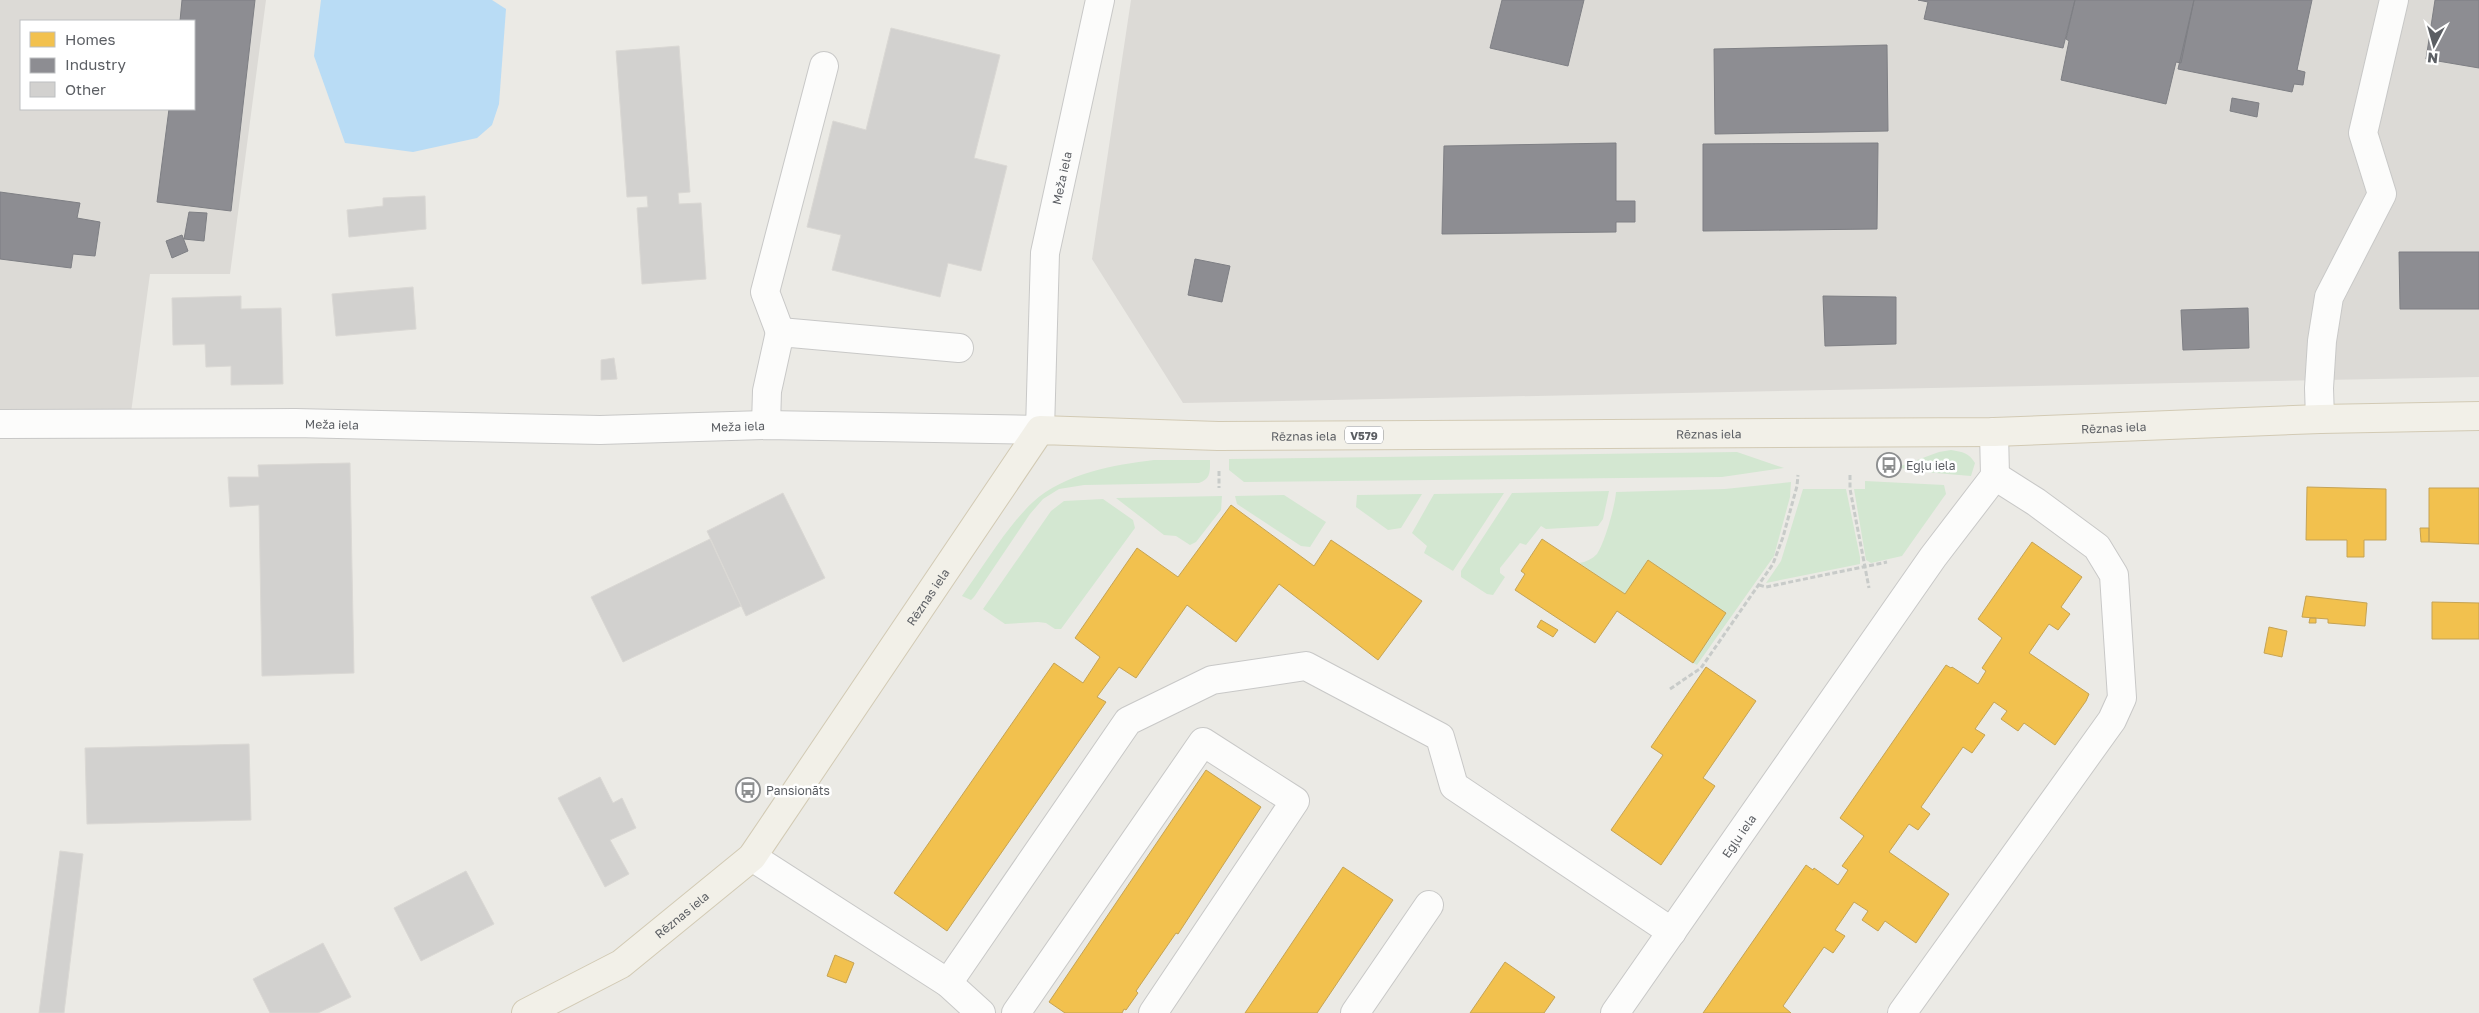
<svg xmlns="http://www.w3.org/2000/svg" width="2479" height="1013" font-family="'Golos Text',sans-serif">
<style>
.industrial{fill:#dcdad6;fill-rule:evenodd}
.green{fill:#d3e7d1}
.water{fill:#b9dcf5}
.homes{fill:#f2c14e;stroke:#c5a354}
.industry{fill:#8d8d92;stroke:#7e7f84}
.building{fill:#d2d1cf;stroke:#dad8d4}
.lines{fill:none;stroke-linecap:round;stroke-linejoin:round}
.minor-casing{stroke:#c8c8c7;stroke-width:30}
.major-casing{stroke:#d2cab4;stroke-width:30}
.path{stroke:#c8cbc9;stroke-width:3;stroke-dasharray:5 2.5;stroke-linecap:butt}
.minor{stroke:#fcfcfb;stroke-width:28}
.major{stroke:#f2f0e8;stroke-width:28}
.labels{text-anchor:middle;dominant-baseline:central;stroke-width:5;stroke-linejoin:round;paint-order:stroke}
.shield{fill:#fff;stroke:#8c8e92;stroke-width:1}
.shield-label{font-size:11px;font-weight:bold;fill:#5b5e63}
.street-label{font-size:12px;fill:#5b5e63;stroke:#fff}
.poi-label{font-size:12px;fill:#5b5e63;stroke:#fff;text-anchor:start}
</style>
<rect width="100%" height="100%" fill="#ebeae5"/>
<path class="industrial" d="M0,0H266L230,274H150L129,427L0,428ZM21,21H194V109H21Z
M1131,0H2479V377L1183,403L1092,259Z"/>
<path class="green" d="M1951,450C1963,452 1969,453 1975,463L1971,476L1912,471L1898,467L1939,452Z
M1737,452L1784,468L1722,477L1244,482L1229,470V459Z
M1154,460H1210C1210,471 1211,479 1199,483L1084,485L1059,489L1043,499L1030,514L974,597L971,600L962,596C983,567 1008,525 1033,502C1065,473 1114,465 1154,460Z
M1865,481L1944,485L1946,494L1943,498L1902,556L1871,563L1866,560L1854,489H1865Z
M1791,482L1790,497L1774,556L1697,665L1693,663L1726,613L1648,560L1625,594L1579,563C1586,562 1592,559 1597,554C1605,542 1615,506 1616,492L1725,489Z
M1803,489H1846L1860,557V564L1766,583L1781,561Z
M1609,491L1603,519L1598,526L1546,529L1541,526L1526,545L1520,543L1500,568V573L1505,577L1493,595L1487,594L1461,577V571L1512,493Z
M1504,493L1453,571L1424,553L1427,546L1412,533L1434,494Z
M1422,494L1401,528L1388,530L1356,507L1357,495Z
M1284,495L1326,522L1310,547L1301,546L1237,504L1235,496Z
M1222,496L1221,510L1196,542L1190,545L1176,536L1164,535L1116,498Z
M1103,499L1133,520L1135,528L1061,629H1055L1046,623L1038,622L1005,624L983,609L1051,511L1064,501Z"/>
<path class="water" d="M321,0H492L506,9L499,104L492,125L477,138L413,152L345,143L314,56Z"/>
<path class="homes" d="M2307,487L2386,489V540H2364V557H2347V540H2306Z
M2429,488H2479V544L2429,542Z
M1231,505L1314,566L1331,540L1422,601L1378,660L1279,584L1236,642L1187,605L1136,678L1119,667L1097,697L1106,702L947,931L894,893L1054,663L1083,683L1100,657L1075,638L1137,548L1178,577Z
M2420,528H2429V542H2421Z
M1542,539L1625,594L1648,560L1726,613L1693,663L1617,611L1595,643L1515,590L1525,574L1521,571Z
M2032,542L2082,577L2061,607L2070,614L2058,630L2049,624L2029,653L2089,694L2086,701L2055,745L2024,723L2018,731L2001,719L2007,711L1994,702L1975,729L1985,735L1972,753L1963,747L1921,807L1930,814L1918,830L1909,824L1889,852L1949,894L1916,943L1885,921L1878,931L1862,920L1868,911L1854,902L1835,930L1845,936L1833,953L1824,947L1783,1006L1791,1013H1703L1806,865L1813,870L1814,868L1838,885L1848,870L1842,866L1864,836L1840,818L1946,665L1951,668L1952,667L1978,684L1986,671L1982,668L2002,638L1978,619Z
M2306,596L2367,603L2365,626L2328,623V619L2302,617Z
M2432,602L2479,603V639H2432Z
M2310,618H2316V623H2309Z
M1541,620L1558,630L1553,637L1537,627Z
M2269,627L2287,631L2282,657L2264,653Z
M1706,667L1756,701L1703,778L1715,786L1661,865L1611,830L1663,755L1651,747Z
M1206,770L1261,807L1178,934L1176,933L1136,991L1138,993L1126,1010L1124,1009L1122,1013H1065L1049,1002Z
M1343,867L1393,900L1317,1013H1245Z
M835,955L854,963L846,983L827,976Z
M1505,962L1555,997L1544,1013H1470Z"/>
<path class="industry" d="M182,0H255L231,211L157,202L169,109H194V21H180Z
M1502,0H1584L1568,66L1490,48Z
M1918,0H2075L2063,48L1924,19L1928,2Z
M2075,0H2194L2181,63L2176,62L2166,104L2061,80L2069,41L2066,39Z
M2194,0H2312L2297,70L2305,72L2303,85L2294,84L2292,92L2178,69Z
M2435,0H2479V68L2426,59Z
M1887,45L1888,131L1715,134L1714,49Z
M2232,98L2259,103L2257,117L2230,111Z
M1616,143V201H1635V222H1616V232L1442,234L1444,146Z
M1878,143L1877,229L1703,231V144Z
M0,192L80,203L77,218L100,222L95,256L73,254L71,268L0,259Z
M189,212L207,213L204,241L184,239Z
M182,235L188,251L172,258L166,241Z
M2399,252H2479V309H2400Z
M1195,259L1230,266L1222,302L1188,295Z
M1823,296L1896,297V344L1825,346Z
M2248,308L2249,348L2183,350L2181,310Z"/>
<path class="building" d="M891,28L1000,55L974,158L1007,166L981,271L948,263L940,297L832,270L841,235L807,227L833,121L866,130Z
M679,46L690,192L678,193L679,204L701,203L706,279L642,284L637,208L648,207L647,196L627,197L616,51Z
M425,196L426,229L349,237L347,210L383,206V198Z
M413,287L416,329L336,336L332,294Z
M241,296V309L281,308L283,384L231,385V366L206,367L205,344L173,345L172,298Z
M614,358L617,379L601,380V360Z
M350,463L354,673L262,676L259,505L230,507L228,477H259L258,465Z
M783,493L825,578L746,616L707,531Z
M710,539L741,606L623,662L591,597Z
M249,744L251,820L87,824L85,748Z
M600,777L613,803L622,798L636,828L610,840L629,874L605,887L558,798Z
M60,851L83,854L64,1013H39Z
M466,871L494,924L421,961L394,908Z
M323,943L351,997L318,1013H270L253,979Z"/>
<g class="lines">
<defs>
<g id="minor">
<path d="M780,332L765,292L824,66"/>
<path d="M2320,419L2319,388L2322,341L2329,297L2382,194L2363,133L2394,0"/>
<path id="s1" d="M0,424L295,423L600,430L766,425L1040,430L1045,253L1100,0"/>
<path d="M766,425L767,391L780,332L959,348"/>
<path d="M752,857L948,983L981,1013"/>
<path d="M948,983L1128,721L1212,680L1306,666L1440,737L1454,786L1672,932"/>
<path d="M1016,1013L1203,742L1295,801L1153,1013"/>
<path d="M1355,1013L1429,905"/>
<path id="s2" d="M1615,1013L1933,557L1995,476L1994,432"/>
<path d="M1902,1013L2112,720L2122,698L2114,575L2097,547L2036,502L1995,476"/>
</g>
<g id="major">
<path id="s3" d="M526,1013L621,964L752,857L1040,430L1218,436L1994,432L2320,419L2479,416"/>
</g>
</defs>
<use href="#minor" class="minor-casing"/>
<use href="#major" class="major-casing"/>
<path class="path" d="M1219,471V488
M1850,475V489L1869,588
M1759,585L1766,587L1887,562
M1670,689L1701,668L1773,564L1783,537L1797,486L1798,475"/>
<use href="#minor" class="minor"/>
<use href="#major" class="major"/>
</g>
<defs>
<symbol id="bus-ring" viewBox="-11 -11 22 22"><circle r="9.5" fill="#fff" stroke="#8d8f90" stroke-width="1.5"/><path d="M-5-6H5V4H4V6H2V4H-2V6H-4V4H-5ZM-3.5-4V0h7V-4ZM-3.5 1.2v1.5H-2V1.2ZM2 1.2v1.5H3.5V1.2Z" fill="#8d8f90"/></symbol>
</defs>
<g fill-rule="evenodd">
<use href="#bus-ring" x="1875" y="451" width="28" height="28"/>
<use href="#bus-ring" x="734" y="776" width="28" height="28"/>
</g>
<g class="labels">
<rect class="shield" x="1345" y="426.5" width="38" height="17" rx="4"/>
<g class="shield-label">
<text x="1364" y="435">V579</text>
</g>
<g class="street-label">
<text stroke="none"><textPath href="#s1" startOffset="1294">Meža iela</textPath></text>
<text stroke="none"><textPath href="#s1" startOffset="332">Meža iela</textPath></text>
<text stroke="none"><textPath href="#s1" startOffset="738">Meža iela</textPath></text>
<text stroke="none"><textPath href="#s3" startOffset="1865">Rēznas iela</textPath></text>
<text stroke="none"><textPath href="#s3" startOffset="1460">Rēznas iela</textPath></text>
<text stroke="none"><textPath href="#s3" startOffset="1055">Rēznas iela</textPath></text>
<text stroke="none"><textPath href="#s3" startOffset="590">Rēznas iela</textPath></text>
<text stroke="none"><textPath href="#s2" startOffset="216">Egļu iela</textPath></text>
<text stroke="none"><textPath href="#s3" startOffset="185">Rēznas iela</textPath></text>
</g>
<g class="poi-label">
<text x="1906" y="465">Egļu iela</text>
<text x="766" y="790">Pansionāts</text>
</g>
</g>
<rect x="20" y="20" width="175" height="90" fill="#ffffff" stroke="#bdbfc1"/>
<rect x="30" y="32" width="25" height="15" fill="#f2c14e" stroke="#bdbfc1"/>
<text x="65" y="45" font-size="15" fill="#5b5e63">Homes</text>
<rect x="30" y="58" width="25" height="15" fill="#8d8d92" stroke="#bdbfc1"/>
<text x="65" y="70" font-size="15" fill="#5b5e63">Industry</text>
<rect x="30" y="82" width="25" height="15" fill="#d2d1cf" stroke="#bdbfc1"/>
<text x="65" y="95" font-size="15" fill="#5b5e63">Other</text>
<g transform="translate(2434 45) rotate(186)" stroke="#ffffff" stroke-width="4" paint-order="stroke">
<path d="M0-4L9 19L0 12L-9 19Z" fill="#5b5e63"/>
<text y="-8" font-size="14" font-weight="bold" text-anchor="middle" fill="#5b5e63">N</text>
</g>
</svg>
